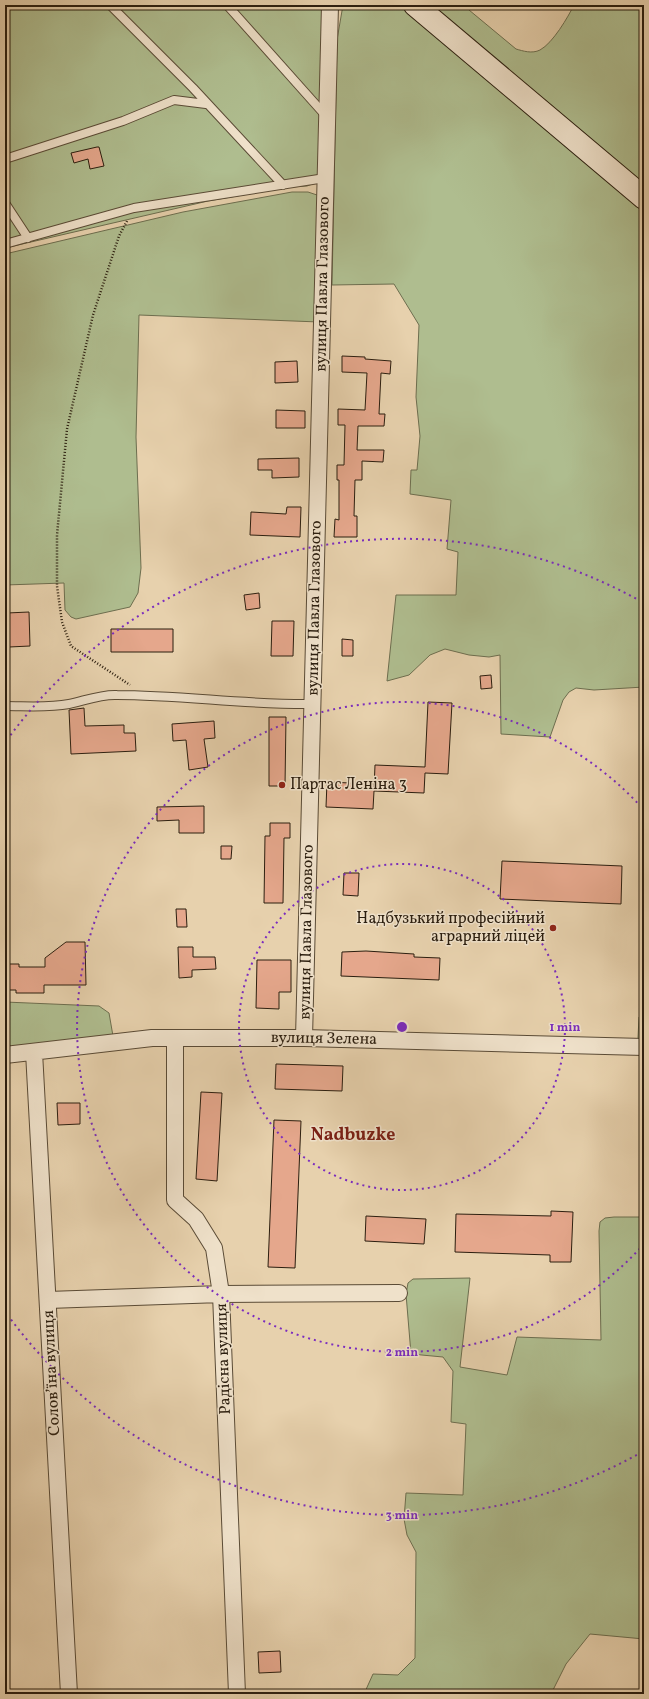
<svg xmlns="http://www.w3.org/2000/svg" width="649" height="1699" font-family="Vollkorn,serif">
<style>
.green{fill:#afbd8f;stroke:#6d6e4f}
.building{fill:#e5a78c;stroke:#2b1e0f}
.lines{fill:none;stroke-linecap:round;stroke-linejoin:round}
.service-casing{stroke:#5a4b36;stroke-width:10}
.minor-casing{stroke:#5a4b36;stroke-width:18}
.secondary-casing{stroke:#2b1e0f;stroke-width:24}
.path{stroke:#2b1e0f;stroke-width:2.5;stroke-dasharray:1 2;stroke-linecap:butt}
.service{stroke:#efe1ca;stroke-width:8}
.minor{stroke:#efe1ca;stroke-width:16}
.secondary{stroke:#efe1ca;stroke-width:22}
.ring{fill:none;stroke:#7b2cbf;stroke-width:2;stroke-dasharray:2 4}
.poi-dot{fill:#8f2418;stroke:#efe1ca;stroke-width:1.5}
.labels{text-anchor:middle;dominant-baseline:central;stroke-width:3;stroke-linejoin:round;paint-order:stroke}
.street-label{font-size:16px;fill:#2b1e0f;stroke:#efe1ca}
.poi-label{font-size:16px;fill:#2b1e0f;stroke:#efe1ca;text-anchor:start}
.quarter-label{font-size:18px;font-weight:bold;fill:#7a1f14;stroke:#efe1ca}
.centre{fill:#7b2cbf;stroke:#efe1ca;stroke-width:2}
.ring-label{font-size:12px;text-anchor:middle;font-weight:bold;fill:#7b2cbf;stroke:#efe1ca;stroke-width:3;stroke-linejoin:round;paint-order:stroke}
</style>
<rect width="100%" height="100%" fill="#e7d1ad"/>
<filter id="stains"><feTurbulence type="fractalNoise" baseFrequency=".005" numOctaves="4"/><feColorMatrix values="0 0 0 0 .2 0 0 0 0 .09 0 0 0 0 .02 0 0 0 .5 -.17"/></filter>
<radialGradient id="worn" r=".72"><stop offset=".6" stop-color="#630" stop-opacity="0"/><stop offset="1" stop-color="#630" stop-opacity=".3"/></radialGradient>
<path class="green" d="M5,5H332L322,170L315,183L307,186L289,187L208,201L5,248Z
M343,5H408L644,207V687L594,690L576,688L569,692L563,700L550,737L501,734L500,655L489,657L469,655L445,649L430,655L409,675L387,681L396,595H456L458,552L447,549L451,500L410,494L411,470H417L420,436L416,397L419,325L394,284L332,285L337,40Z
M431,5H463L516,49C523,51 532,54 540,50C553,43 568,17 574,5H644V186Z
M292,192H308L320,196L319,322L139,315L136,437L141,568L138,593L130,607L76,619L71,617L65,610L64,583L5,585V254L183,212Z
M5,1002L99,1006L109,1013L113,1036L5,1058Z
M639,1017L644,1018V1044L638,1038Z
M614,1217H644V1639L590,1634L566,1664L551,1694H364L373,1674L398,1675L415,1658L416,1552L407,1535L404,1519L406,1493L463,1495L466,1424L451,1422L453,1371L443,1357L411,1354L406,1294L408,1283L413,1279L470,1278L460,1367L507,1375L517,1337L601,1340L599,1231L600,1222L605,1218Z"/>
<path class="building" d="M97,147H99L104,166L90,169L88,159L74,163L71,153Z
M342,356L365,357V359L391,361L390,374L381,373L379,414H385L384,426H358L357,450H384L383,462L362,461V480H355L354,516H357V537H334L335,519L339,520V480H337V465H344L345,425H338V409L365,410L367,373L342,372Z
M297,361L298,382L275,383V362Z
M276,410L305,411V428H276Z
M299,458V477L272,478V470H258V459Z
M287,507H301L300,537L250,535L251,512L286,514Z
M259,593L260,608L246,610L244,595Z
M29,612L30,646L9,647L7,613Z
M272,621H294L293,656H271Z
M111,629H173V652H111Z
M342,639L353,640V656H342Z
M491,675L492,688L481,689L480,676Z
M428,702L452,703L448,774L425,773L424,793L374,791L373,809L326,807L327,782L374,784V790L375,765L425,767Z
M84,708L85,726L124,725V733H135L136,751L71,754L69,710Z
M269,717H286L285,786H269Z
M214,721L215,738L204,739L208,767L189,770L186,740L173,741L172,724Z
M204,806V833H179V820L157,821V807Z
M270,823H290V838H284L283,903H264L265,836H270Z
M221,846H232L231,859H221Z
M502,861L622,866L621,904L500,899Z
M344,873H359L358,896L343,895Z
M176,909H186L187,927H177Z
M66,942H85L86,985H44V993H16V990H5V967H8V964H19V967H45V958Z
M178,947H193V957H215L216,969L192,970V977L179,978Z
M366,951L414,954V957L440,958L439,980L341,976L342,952Z
M257,960H291V992H279V1009L256,1008Z
M276,1064L343,1066L342,1091L275,1089Z
M201,1092L222,1093L217,1181L196,1179Z
M57,1103H80V1124L58,1125Z
M274,1120L301,1121L295,1268L268,1267Z
M551,1211L573,1212L571,1262H550V1255L455,1252L456,1214L551,1216Z
M366,1216L426,1219L424,1244L365,1241Z
M280,1651L281,1672L259,1673L258,1652Z"/>
<g class="lines">
<defs>
<path id="service" d="M110,5L193,88L283,185
M227,5L326,116
M5,159L123,121L174,100L206,104
M5,203L28,238
M5,244L134,208L325,178
M5,706C26,706 48,708 69,704C84,701 101,694 117,695C182,695 247,705 312,704"/>
<path id="minor" d="M175,1038V1200L196,1219L214,1248L221,1294L237,1694
M304,1038L330,5
M34,1052L69,1694
M5,1055L152,1038H304L644,1047
M48,1300L221,1294L399,1293"/>
<path id="secondary" d="M415,5L644,198"/>
</defs>
<use href="#service" class="service-casing"/>
<use href="#minor" class="minor-casing"/>
<use href="#secondary" class="secondary-casing"/>
<path class="path" d="M127,221L119,236L93,315L67,429L57,535V586L62,622L71,646L130,685"/>
<use href="#service" class="service"/>
<use href="#minor" class="minor"/>
<use href="#secondary" class="secondary"/>
</g>
<g class="ring">
<circle cx="402" cy="1027" r="163"/>
<path d="M644 1244A325 325 0 1 1 644 810"/>
<path d="M642 1452A488 488 0 0 1 7 1314M7 740A488 488 0 0 1 642 602"/>
</g>
<g class="poi-dot">
<circle cx="282" cy="785" r="4"/>
<circle cx="553" cy="928" r="4"/>
</g>
<g class="labels">
<g class="street-label">
<text transform="translate(323 284) rotate(-89)">вулиця Павла Глазового</text>
<text transform="translate(315 608) rotate(-89)">вулиця Павла Глазового</text>
<text transform="translate(307 932) rotate(-89)">вулиця Павла Глазового</text>
<text transform="translate(324 1039) rotate(1)">вулиця Зелена</text>
<text transform="translate(224 1359) rotate(-92)">Радісна вулиця</text>
<text transform="translate(52 1373) rotate(-93)">Соловʼїна вулиця</text>
</g>
<g class="poi-label">
<text x="290" y="785">Партас Леніна 3</text>
<text x="545" y="919" text-anchor="end">Надбузький професійний<tspan x="545" dy="18">аграрний ліцей</tspan></text>
</g>
<g class="quarter-label">
<text x="353" y="1135">Nadbuzke</text>
</g>
</g>
<circle cx="402" cy="1027" r="6" class="centre"/>
<g class="ring-label">
<text x="565" y="1031">1 min</text>
<text x="402" y="1356">2 min</text>
<text x="402" y="1519">3 min</text>
</g>
<rect width="649" height="1699" fill="none" stroke="#e7d1ad" stroke-width="20"/>
<rect x="6" y="6" width="637" height="1687" fill="none" stroke="#2b1e0f" stroke-width="2"/>
<rect x="10" y="10" width="629" height="1679" fill="none" stroke="#2b1e0f"/>
<rect width="100%" height="100%" filter="url(#stains)"/>
<rect width="100%" height="100%" fill="url(#worn)"/>
</svg>
